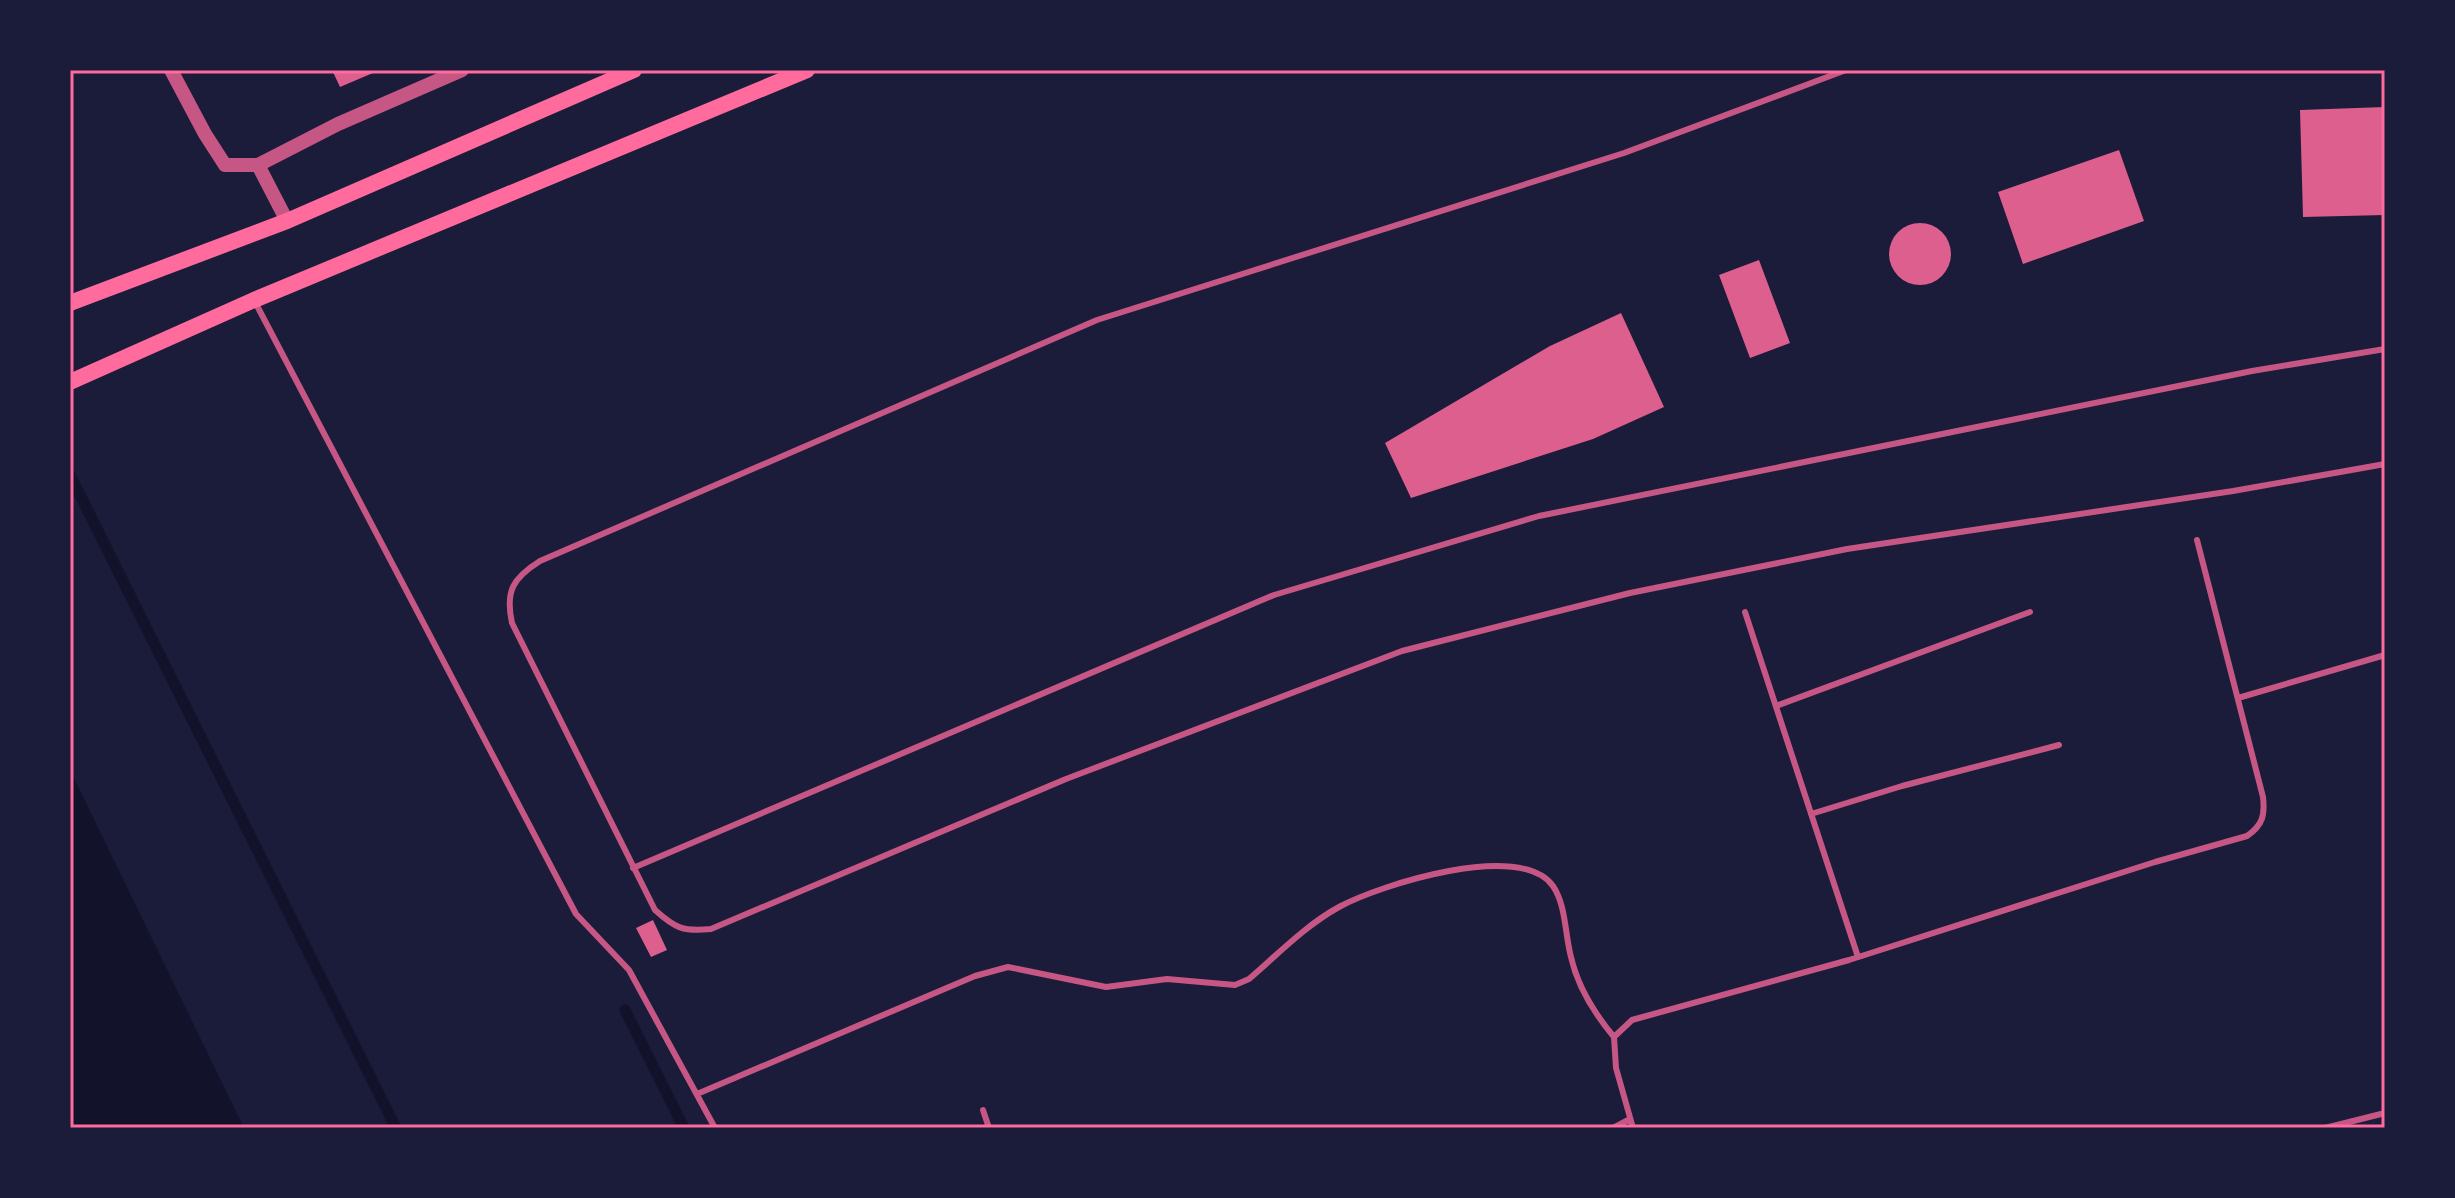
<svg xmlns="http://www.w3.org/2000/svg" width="2455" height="1198" font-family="Rubik,sans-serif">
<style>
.water{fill:#12122b}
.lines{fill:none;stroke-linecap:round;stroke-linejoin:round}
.stream{stroke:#12122b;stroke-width:11}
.building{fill:#dd5f8e}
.service{stroke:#c65784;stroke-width:6}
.tertiary{stroke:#c65784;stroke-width:14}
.secondary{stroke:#ff6b9d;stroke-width:16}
.neatline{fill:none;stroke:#ff6b9d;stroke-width:3}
</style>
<rect width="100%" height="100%" fill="#1b1b3a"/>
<path class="water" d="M70,770L244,1128H70Z"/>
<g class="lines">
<path class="stream" d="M70,475L396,1128
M625,1010L684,1128"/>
</g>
<path class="building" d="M332,70H380L340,87Z
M2385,107V215L2303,217L2300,110Z
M2119,150L2144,221L2023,264L1998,192Z
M1889 254a31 31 0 1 1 62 0a31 31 0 1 1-62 0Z
M1759,260L1790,343L1750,358L1719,275Z
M1621,313L1664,407L1593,439L1411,498L1385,443L1550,346Z
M653,920L667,950L651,957L636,928Z"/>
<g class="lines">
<path class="service" d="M1846,70L1624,153L1097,320L540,561C513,578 505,591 512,623L655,910C675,928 683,932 711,929L1066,779L1402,651L1630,593L1847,549L2233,491L2385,464
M254,300L576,914L629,970L715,1128
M1745,612L1858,957
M2238,698L2385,655
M1776,706L2030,612
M1811,814L1902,786L2059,745
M633,868L1274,595L1539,516L2252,371L2385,349
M697,1094L975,976L1008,967L1106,987L1167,979L1235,985L1249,979C1277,955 1306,925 1339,907C1379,885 1521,840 1553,886C1566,905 1565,935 1571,957C1578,988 1594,1013 1614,1037
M983,1110L989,1128
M1613,1128L1630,1119
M1633,1128L1616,1068L1614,1037L1632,1020L1849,960L2155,862L2247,836C2263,825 2265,815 2263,797L2197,540
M2325,1128L2385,1113"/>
<path class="tertiary" d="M171,70L205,134L225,165H258L338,124L462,70
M258,165L287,221"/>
<path class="secondary" d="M70,303L287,221L634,70
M70,382L254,300L807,70"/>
</g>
<rect width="2455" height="1198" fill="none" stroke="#1b1b3a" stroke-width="144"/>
<rect x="72" y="72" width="2311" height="1054" class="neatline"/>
</svg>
